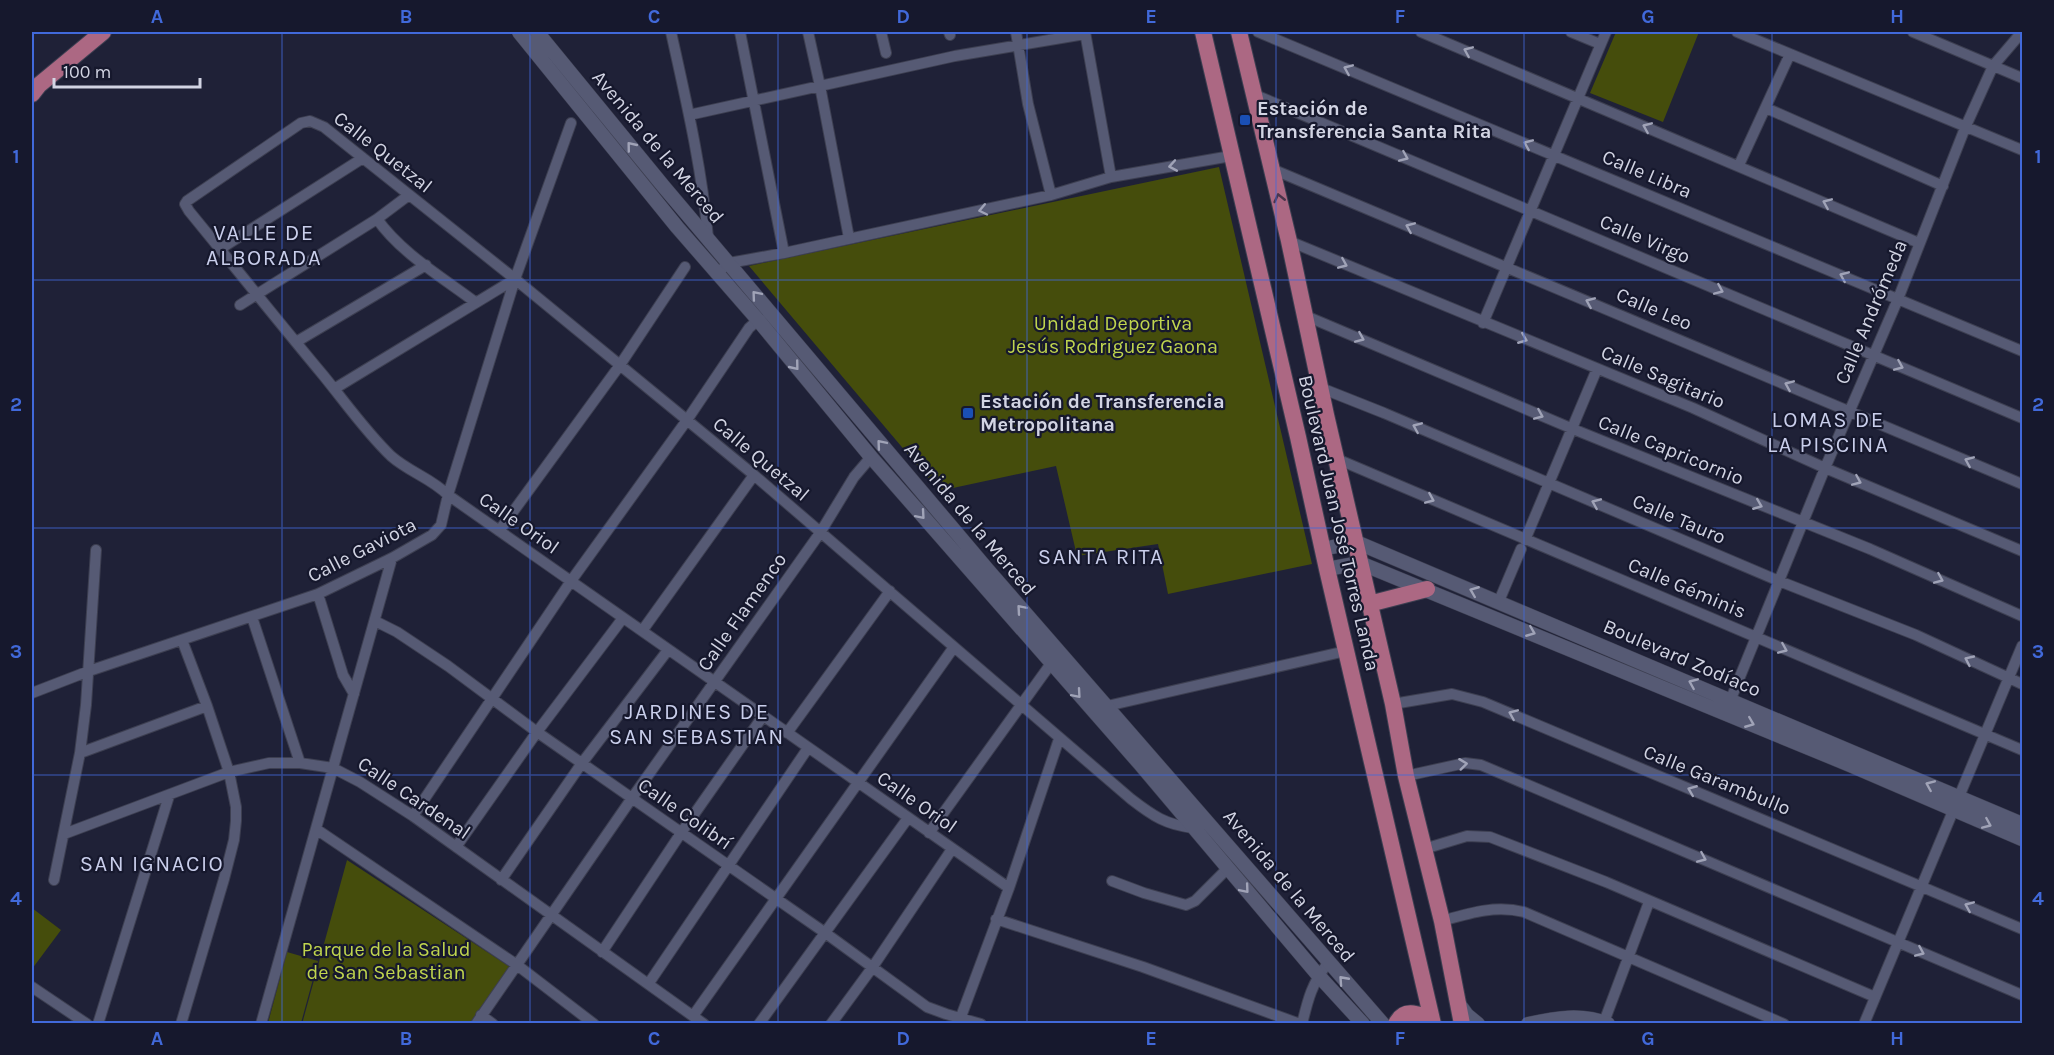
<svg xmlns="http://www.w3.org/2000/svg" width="2054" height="1055" font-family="Karla,sans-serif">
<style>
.green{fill:#454d0c}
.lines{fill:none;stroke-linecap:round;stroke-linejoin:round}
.minor-casing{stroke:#3d3f51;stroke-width:12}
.tertiary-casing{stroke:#3d3f51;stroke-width:15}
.primary-casing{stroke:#3d3f51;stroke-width:18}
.minor{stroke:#565a74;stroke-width:10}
.tertiary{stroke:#565a74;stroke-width:14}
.primary{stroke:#ac6883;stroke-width:16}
.oneway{stroke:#a0a3b7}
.oneway2{stroke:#4a344b}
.grid{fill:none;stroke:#4169da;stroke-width:1.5;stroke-opacity:0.55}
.transit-dot{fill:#1a4fb4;stroke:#16182d;stroke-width:2}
.labels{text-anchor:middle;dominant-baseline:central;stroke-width:4.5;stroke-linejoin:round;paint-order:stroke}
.poi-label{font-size:20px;font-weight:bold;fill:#d2d4e3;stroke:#16182d;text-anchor:start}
.street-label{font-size:20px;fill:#d2d4e3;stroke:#16182d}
.park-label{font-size:20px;fill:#c0d54e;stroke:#16182d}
.quarter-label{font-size:22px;letter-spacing:1.5px;fill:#c9ceeb;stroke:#16182d}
.neatline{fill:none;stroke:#4169da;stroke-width:2}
.grid-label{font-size:20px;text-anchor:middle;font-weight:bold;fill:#4169da}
</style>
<rect width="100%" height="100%" fill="#1f2137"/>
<path class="green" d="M1616,32H1699L1663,122L1590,93Z
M1219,167L1312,564L1168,594L1158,544L1077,556L1056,466L939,491L749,266Z
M347,860L510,967L470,1023L302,1024Z
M32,908L61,930L32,969Z
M287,952L318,961L301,1023H268Z"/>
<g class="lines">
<defs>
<path id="minor" d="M671,32C686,100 702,168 708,238
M740,32L784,253
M808,32L820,86L849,238
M881,32L886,53
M949,32L950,35
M1016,32L1028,104L1051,195
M1085,32L1111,177
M1258,32L2022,351
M1421,32L1919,243
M1571,32L1600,44
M1737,32L2022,150
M1913,32L2022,78
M1253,94L2022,418
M1766,108L1943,186
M689,115L955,56L1085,34
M1739,165L1790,54
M1272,169L2022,484
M377,219C401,253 442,277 475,302
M1289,241L1693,408L1825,468L2022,551
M220,249L363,158
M716,274L729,263L784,253L1051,195L1111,177L1231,156
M240,305L377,219L409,195
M1306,316L1573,429L1870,549L2022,616
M1483,323L1606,32
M296,342L426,265
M1321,388L1384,413L1779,581L1916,635L2022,684
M334,389L515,279
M1337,459L2022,750
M499,531L620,365L685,267
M1525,540L1597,369
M318,594L343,675L354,694
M1499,601L1521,549
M252,617L300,763
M375,621L397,632L448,666L537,732L824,932L927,1007L946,1014L981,1024
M642,631L754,475
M32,693L89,671L318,594L392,558L432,535L441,525L448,495L515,279L571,123
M1393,704L1452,694L1483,702L2022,929
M1107,706L1346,651
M1728,706L1825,468L1898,299L1965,128L1993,66L2022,32
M787,733L890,591
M80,753L207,706
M1406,776L1465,763L1481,765L2022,995
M413,816L571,581L687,420L749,328L758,320
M316,829L517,965L594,1024
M929,833L1055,658
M64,834L229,772L269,763H300L333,768L360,782L413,816L704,1024
M456,847L537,732L623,618
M1424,849L1467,836L1490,837L1606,882L1875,997
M54,880L80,753L86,705L96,550
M501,880L582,763L668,650
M1112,881L1144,893L1186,905L1195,901L1228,868
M1009,888L448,495C431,478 409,472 391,456C366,432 345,402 323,375C278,321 234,266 189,211L185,204L187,201L301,123L310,121L324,127L515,279L754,475L1131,799C1153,816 1166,825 1194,828
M996,919L1143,967L1300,1024
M1442,921C1470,913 1495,905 1524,912L1784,1024
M602,952L681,833L763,716
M649,983L808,748
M32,987L87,1024
M481,1015L493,1024
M693,1016L954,647
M959,1022L1009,888L1059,739
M1604,1022L1649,902
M98,1024L169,796
M181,1024L224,879L234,840L236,821V807L229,772L207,706L182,640
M261,1024L392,558
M476,1024L632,798L820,533L854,477L871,457
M759,1024L908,818
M831,1024L872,968L952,849
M1302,1024C1308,999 1312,983 1328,963
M1864,1024L2022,646"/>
<path id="tertiary" d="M519,32L677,227L758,320L871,457L1140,764L1318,975L1363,1024
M537,32L664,187L987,569L1383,1024
M1323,549L1356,542L2022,824
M1327,569L1360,563L1850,765L2022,839
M1459,1004L1467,1015L1478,1024
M1528,1024C1555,1018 1582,1013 1608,1024"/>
<path id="primary" d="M1203,32L1298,437L1327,569L1433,1024
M1239,32L1289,241L1326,415L1393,704L1406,776L1442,921L1462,1024
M32,94L39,85L103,32
M1369,604L1427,589
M1396,1024C1404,1007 1421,1013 1432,1024"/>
</defs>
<use href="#minor" class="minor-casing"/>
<use href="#tertiary" class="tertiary-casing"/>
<use href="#primary" class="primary-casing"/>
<use href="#minor" class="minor"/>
<use href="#tertiary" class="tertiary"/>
<use href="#primary" class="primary"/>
</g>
<defs><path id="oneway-chevron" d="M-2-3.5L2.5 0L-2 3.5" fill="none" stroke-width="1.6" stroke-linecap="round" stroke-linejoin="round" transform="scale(1.5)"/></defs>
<g class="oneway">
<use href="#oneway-chevron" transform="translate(1468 51) rotate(-157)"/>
<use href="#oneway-chevron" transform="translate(1348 69) rotate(-157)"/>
<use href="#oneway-chevron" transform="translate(1647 127) rotate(-157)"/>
<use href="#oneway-chevron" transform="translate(1528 144) rotate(-157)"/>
<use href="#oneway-chevron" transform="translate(631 146) rotate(-129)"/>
<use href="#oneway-chevron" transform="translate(1404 157) rotate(23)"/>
<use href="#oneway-chevron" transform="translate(1173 166) rotate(170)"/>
<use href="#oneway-chevron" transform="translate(1827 203) rotate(-157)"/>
<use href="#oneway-chevron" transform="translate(983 210) rotate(168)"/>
<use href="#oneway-chevron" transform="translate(1410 227) rotate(-157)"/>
<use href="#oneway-chevron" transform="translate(1343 264) rotate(23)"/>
<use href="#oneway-chevron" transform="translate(1844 276) rotate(-157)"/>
<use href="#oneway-chevron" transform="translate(1719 290) rotate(23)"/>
<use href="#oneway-chevron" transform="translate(756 295) rotate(-130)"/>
<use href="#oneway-chevron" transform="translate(1590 302) rotate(-157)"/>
<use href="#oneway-chevron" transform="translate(1360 338) rotate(23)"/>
<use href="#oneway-chevron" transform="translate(1523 339) rotate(22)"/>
<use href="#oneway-chevron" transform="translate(795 366) rotate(51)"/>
<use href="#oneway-chevron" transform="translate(1899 366) rotate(23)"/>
<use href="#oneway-chevron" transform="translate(1789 385) rotate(-157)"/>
<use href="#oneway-chevron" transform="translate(1539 415) rotate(23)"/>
<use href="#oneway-chevron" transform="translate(1417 427) rotate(-157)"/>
<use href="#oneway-chevron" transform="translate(881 444) rotate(-130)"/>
<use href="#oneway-chevron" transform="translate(1969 461) rotate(-157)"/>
<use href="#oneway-chevron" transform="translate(1857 481) rotate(23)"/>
<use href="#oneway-chevron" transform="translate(1430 499) rotate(23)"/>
<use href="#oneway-chevron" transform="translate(1596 503) rotate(-157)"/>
<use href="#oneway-chevron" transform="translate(1758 505) rotate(22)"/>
<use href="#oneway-chevron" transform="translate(921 515) rotate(49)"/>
<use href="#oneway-chevron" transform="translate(1939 579) rotate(23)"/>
<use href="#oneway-chevron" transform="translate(1474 591) rotate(-158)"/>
<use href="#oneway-chevron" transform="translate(1021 609) rotate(-131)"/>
<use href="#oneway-chevron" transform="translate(1531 632) rotate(22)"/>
<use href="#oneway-chevron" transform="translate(1783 649) rotate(23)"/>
<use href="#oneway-chevron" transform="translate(1969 660) rotate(-155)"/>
<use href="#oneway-chevron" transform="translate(1693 683) rotate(-157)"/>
<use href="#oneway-chevron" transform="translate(1077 694) rotate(49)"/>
<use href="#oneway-chevron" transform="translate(1513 714) rotate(-157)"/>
<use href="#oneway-chevron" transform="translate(1750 723) rotate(22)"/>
<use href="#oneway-chevron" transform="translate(1463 764) rotate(-7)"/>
<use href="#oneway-chevron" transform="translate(1930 785) rotate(-157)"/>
<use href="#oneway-chevron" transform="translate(1692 790) rotate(-158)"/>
<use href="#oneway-chevron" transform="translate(1987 824) rotate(23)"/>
<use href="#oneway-chevron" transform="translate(1702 858) rotate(23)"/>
<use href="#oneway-chevron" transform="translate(1245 889) rotate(50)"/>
<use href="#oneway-chevron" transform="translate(1969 906) rotate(-157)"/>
<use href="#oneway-chevron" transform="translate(1920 952) rotate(23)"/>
<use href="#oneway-chevron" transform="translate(1343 980) rotate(-132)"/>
</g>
<use class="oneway2" href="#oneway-chevron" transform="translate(1279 198) rotate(-103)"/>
<path class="grid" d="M282,32V1024M530,32V1024M778,32V1024M1027,32V1024M1276,32V1024M1524,32V1024M1772,32V1024M32,280H2022M32,528H2022M32,775H2022"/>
<g class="transit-dot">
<rect x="1239" y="114" width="12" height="12" rx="3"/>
<rect x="962" y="407" width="12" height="12" rx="3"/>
</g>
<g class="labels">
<g class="poi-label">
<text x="1257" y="108">Estación de<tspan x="1257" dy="23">Transferencia Santa Rita</tspan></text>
<text x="980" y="401">Estación de Transferencia<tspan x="980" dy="23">Metropolitana</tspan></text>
</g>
<g class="street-label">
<text transform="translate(658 147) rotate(50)">Avenida de la Merced</text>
<text transform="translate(383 152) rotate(38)">Calle Quetzal</text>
<text transform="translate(1647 174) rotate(23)">Calle Libra</text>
<text transform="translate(1645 239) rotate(23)">Calle Virgo</text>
<text transform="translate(1654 309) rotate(23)">Calle Leo</text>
<text transform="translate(1871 312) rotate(-67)">Calle Andrómeda</text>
<text transform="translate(1663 377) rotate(23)">Calle Sagitario</text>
<text transform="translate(1671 450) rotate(22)">Calle Capricornio</text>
<text transform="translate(761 459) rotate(40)">Calle Quetzal</text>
<text transform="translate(970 519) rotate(50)">Avenida de la Merced</text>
<text transform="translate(1679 519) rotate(23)">Calle Tauro</text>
<text transform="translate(519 523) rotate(35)">Calle Oriol</text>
<text transform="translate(1339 523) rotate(77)">Boulevard Juan José Torres Landa</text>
<text transform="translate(362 550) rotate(-27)">Calle Gaviota</text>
<text transform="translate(1687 588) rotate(23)">Calle Géminis</text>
<text transform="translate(742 612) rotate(-55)">Calle Flamenco</text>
<text transform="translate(1682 658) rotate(23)">Boulevard Zodíaco</text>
<text transform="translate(1717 780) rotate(22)">Calle Garambullo</text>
<text transform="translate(414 798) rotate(34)">Calle Cardenal</text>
<text transform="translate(917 802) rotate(35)">Calle Oriol</text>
<text transform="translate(685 814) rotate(35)">Calle Colibrí</text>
<text transform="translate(1289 886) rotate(50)">Avenida de la Merced</text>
</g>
<g class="park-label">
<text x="1113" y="323">Unidad Deportiva<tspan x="1113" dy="23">Jesús Rodriguez Gaona</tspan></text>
<text x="386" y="949">Parque de la Salud<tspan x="386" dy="23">de San Sebastian</tspan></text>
</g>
<g class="quarter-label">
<text x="264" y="233">VALLE DE<tspan x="264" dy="25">ALBORADA</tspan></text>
<text x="1828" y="420">LOMAS DE<tspan x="1828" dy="25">LA PISCINA</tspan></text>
<text x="1101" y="557">SANTA RITA</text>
<text x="697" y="712">JARDINES DE<tspan x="697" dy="25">SAN SEBASTIAN</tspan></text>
<text x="152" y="864">SAN IGNACIO</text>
</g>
</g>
<rect width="2054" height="1055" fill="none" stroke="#16182d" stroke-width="66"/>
<path d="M54 78v9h146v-9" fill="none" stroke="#d2d4e3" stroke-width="3"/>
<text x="63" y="78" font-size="18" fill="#d2d4e3" stroke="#16182d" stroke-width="4.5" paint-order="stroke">100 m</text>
<rect x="33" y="33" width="1988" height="989" class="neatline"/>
<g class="grid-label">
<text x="157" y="23">A</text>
<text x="406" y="23">B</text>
<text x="654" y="23">C</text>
<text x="903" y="23">D</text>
<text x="1151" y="23">E</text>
<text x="1400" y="23">F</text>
<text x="1648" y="23">G</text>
<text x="1897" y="23">H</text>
<text x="16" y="163">1</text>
<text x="2038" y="163">1</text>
<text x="16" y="411">2</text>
<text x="2038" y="411">2</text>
<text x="16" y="658">3</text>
<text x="2038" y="658">3</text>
<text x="16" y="905">4</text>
<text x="2038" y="905">4</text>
<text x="157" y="1045">A</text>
<text x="406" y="1045">B</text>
<text x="654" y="1045">C</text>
<text x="903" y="1045">D</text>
<text x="1151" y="1045">E</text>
<text x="1400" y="1045">F</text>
<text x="1648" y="1045">G</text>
<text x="1897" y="1045">H</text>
</g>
</svg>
